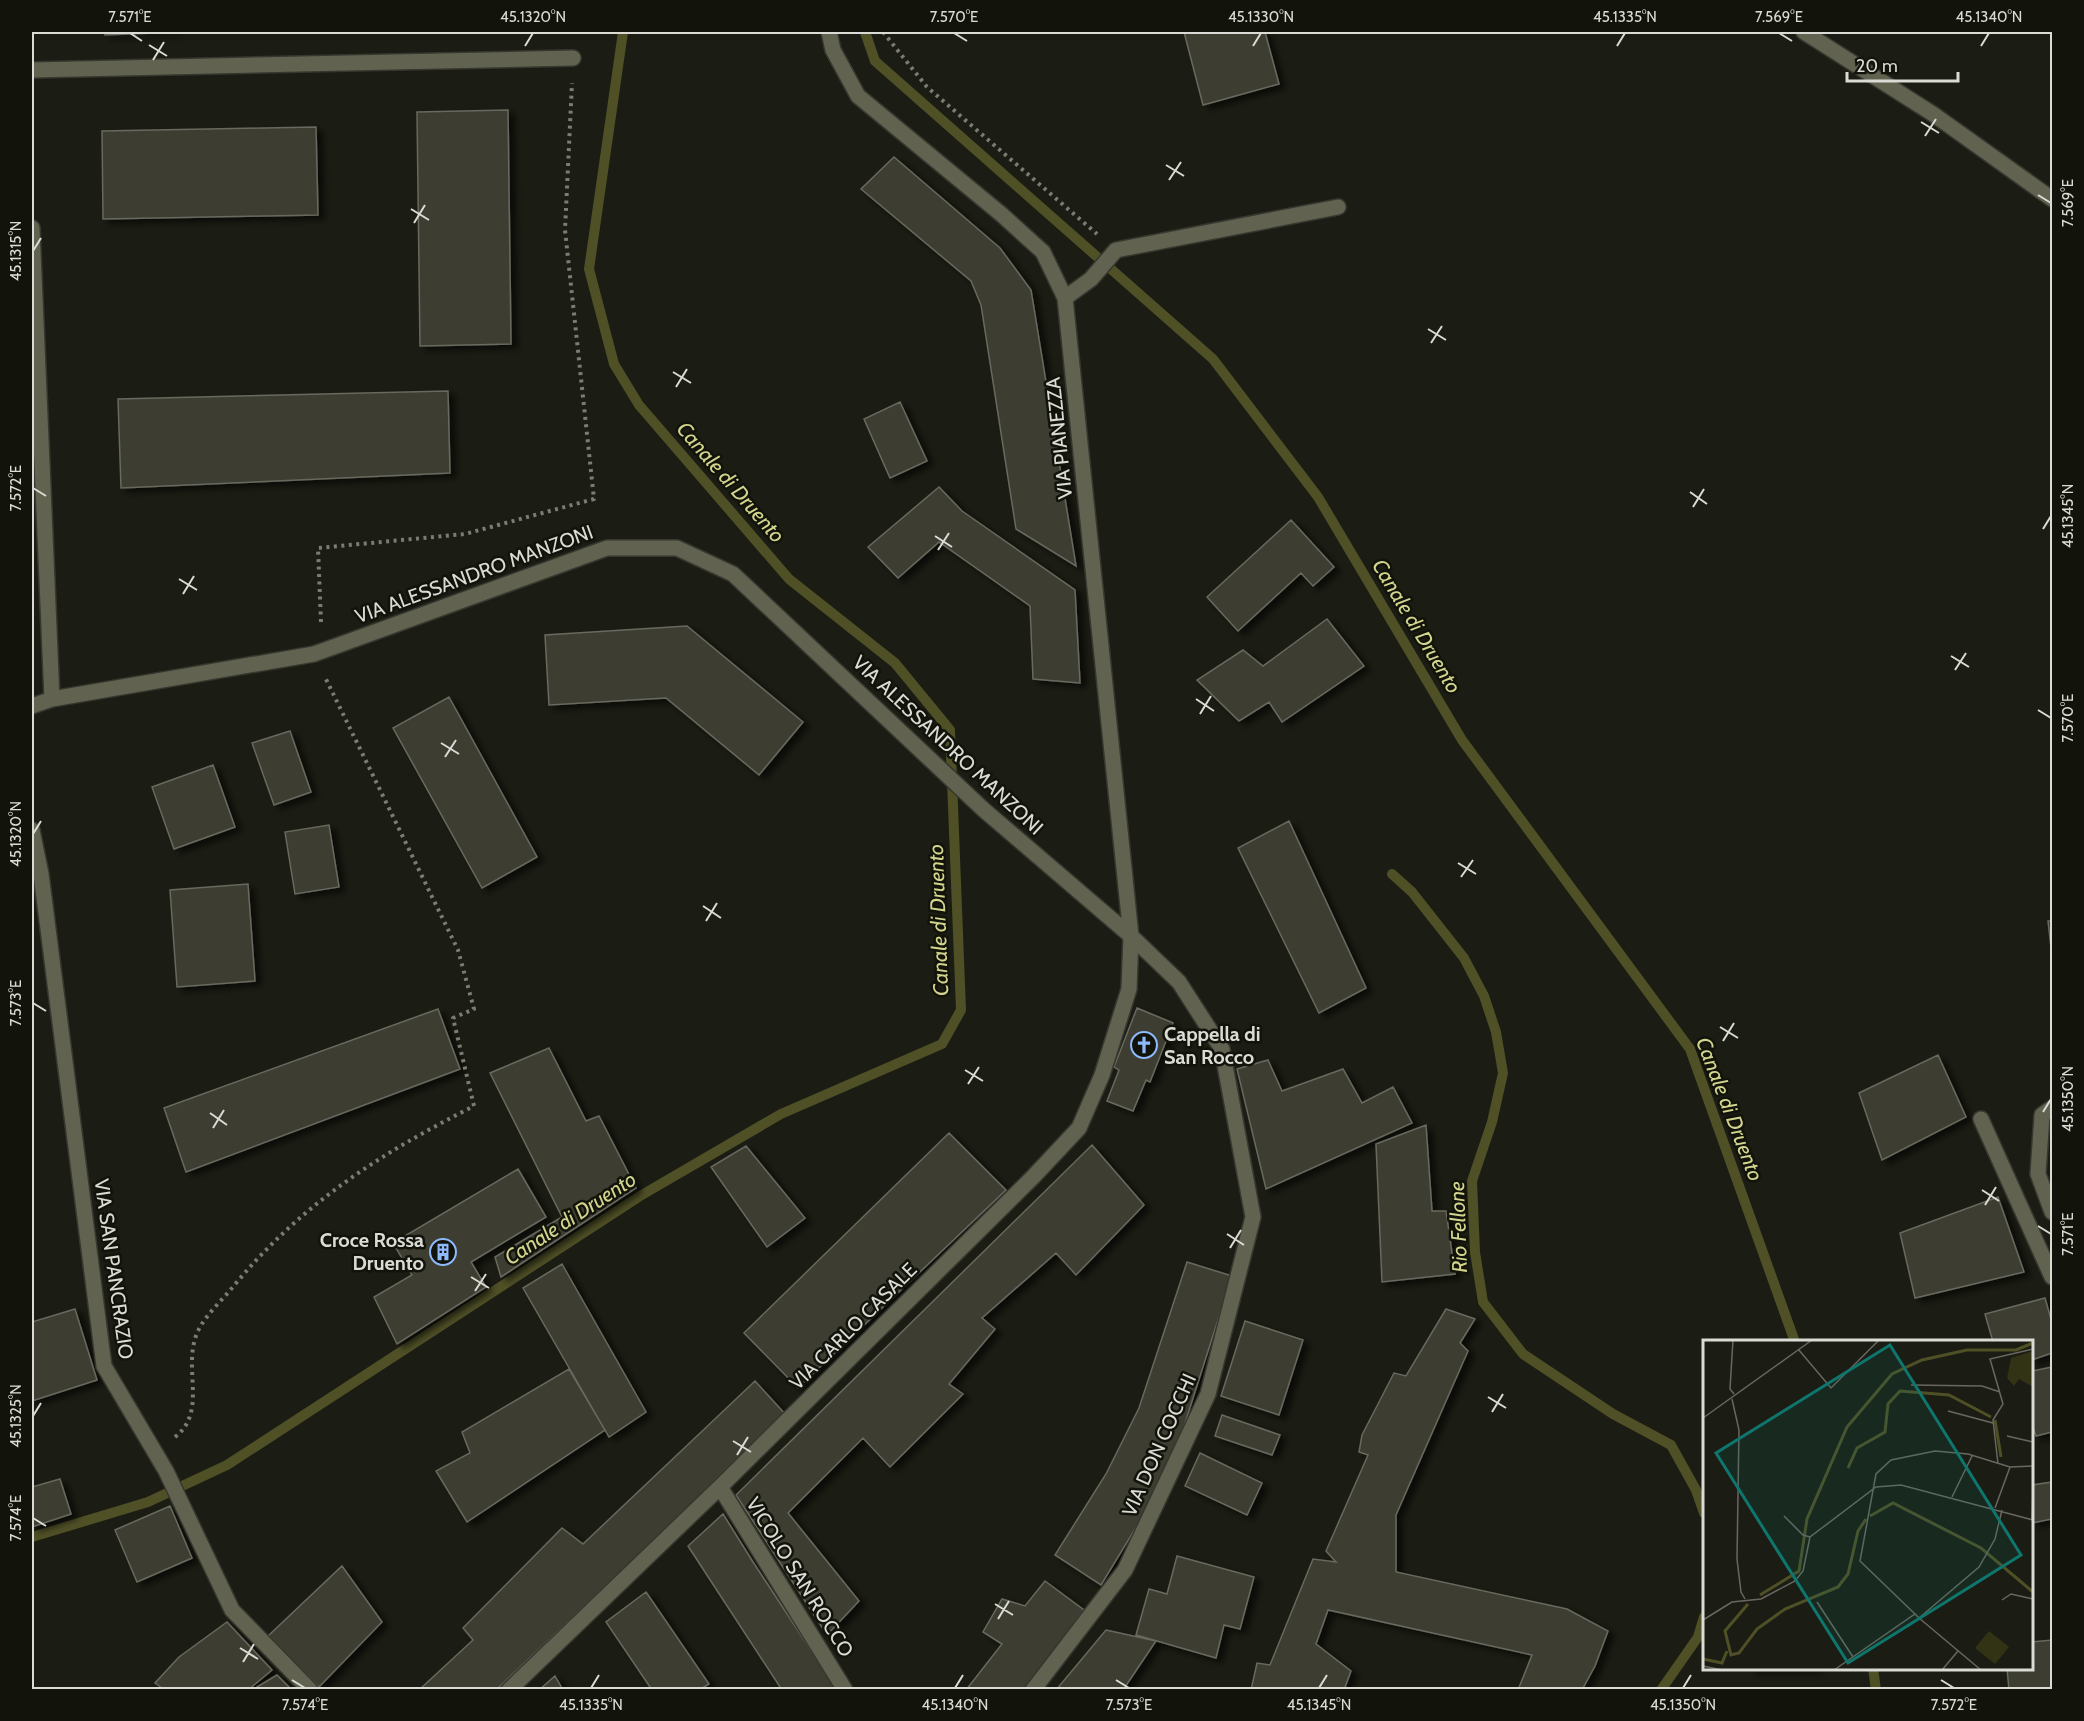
<svg xmlns="http://www.w3.org/2000/svg" width="2084" height="1721" font-family="Cabin,sans-serif">
<style>
.lines{fill:none;stroke-linecap:round;stroke-linejoin:round}
.stream{stroke:#4f5026;stroke-width:10}
.building{fill:#3c3d33;stroke:#68695e;stroke-width:1.5;filter:url(#shadow)}
.service-casing{stroke:#36372e;stroke-width:18}
.minor-casing{stroke:#36372e;stroke-width:18}
.path{stroke:#7c7c75;stroke-width:4;stroke-dasharray:3 4.5;stroke-linecap:butt}
.service{stroke:#616250;stroke-width:15}
.minor{stroke:#616250;stroke-width:15}
.ticks{fill:none;stroke:#dbdbd5;stroke-width:2}
.labels{text-anchor:middle;dominant-baseline:central;stroke-width:5;stroke-linejoin:round;paint-order:stroke}
.street-label{font-size:20px;fill:#dbdbd5;stroke:#12130a}
.poi-label{font-size:20px;font-weight:bold;fill:#dbdbd5;stroke:#12130a;text-anchor:start}
.water-label{font-size:21px;font-style:italic;fill:#d3d58e;stroke:#12130a}
.inset-river{fill:none;stroke:#4f5026;stroke-width:3}
.inset-road{fill:none;stroke:#686861;stroke-width:1.5}
.view{fill:#0f766e;fill-opacity:0.15;stroke:#0f766e;stroke-width:3}
.inset-edge{fill:none;stroke:#dbdbd5;stroke-width:3}
.neatline{fill:none;stroke:#dbdbd5;stroke-width:2}
.ticks-label{font-size:15px;text-anchor:middle;fill:#dbdbd5}
</style>
<defs>
<filter id="shadow"><feDropShadow dx="6" dy="4" stdDeviation="3" flood-color="#0009"/></filter>
</defs>
<rect width="100%" height="100%" fill="#1b1c13"/>
<g class="lines">
<path class="stream" d="M865,32L875,61L1213,359L1318,497L1462,740L1690,1049L1795,1342
M1392,874L1412,892L1464,958L1484,996L1496,1032L1503,1073L1492,1122L1472,1181L1475,1252L1483,1302L1523,1354L1613,1414L1671,1445L1696,1490L1704,1513
M32,1537L148,1502L227,1465L640,1196L781,1114L942,1044L961,1010L950,730L895,663L789,579L639,405L614,364L589,269L623,32
M1873,1668L1876,1690
M1661,1690L1698,1637L1704,1617"/>
</g>
<path class="building" d="M105,32H178L105,35Z
M1184,32H1265L1279,84L1203,105Z
M508,110L511,344L420,346L417,112Z
M316,127L318,215L103,219L102,131Z
M894,157L1000,248L1031,290L1076,566L1016,529L981,305L971,281L861,189Z
M448,391L450,473L121,488L118,399Z
M900,402L927,461L890,478L864,419Z
M939,487L962,511L1075,590L1080,683L1033,679L1030,606L939,542L898,578L868,547Z
M1291,520L1334,567L1313,586L1301,573L1238,631L1207,597Z
M1327,619L1364,666L1282,722L1269,702L1239,721L1197,680L1243,650L1263,666Z
M687,626L803,722L759,775L666,698L549,705L545,635Z
M449,697L537,857L482,888L393,728Z
M290,731L311,792L274,805L252,743Z
M213,765L235,827L174,849L152,787Z
M1289,821L1366,988L1319,1013L1238,848Z
M329,825L339,887L295,894L285,832Z
M248,884L255,981L177,987L170,890Z
M2048,921H2052V957Z
M1137,1008L1173,1023L1150,1082L1146,1080L1133,1111L1107,1101L1119,1070L1114,1067Z
M438,1009L460,1069L186,1172L164,1108Z
M549,1048L586,1121L599,1116L636,1188L501,1277L495,1257L562,1217L490,1073Z
M1938,1055L1966,1117L1882,1160L1859,1093Z
M1268,1060L1282,1091L1343,1069L1362,1103L1393,1087L1412,1123L1266,1189L1237,1069Z
M1426,1125L1432,1211H1446L1455,1274L1382,1282L1376,1144Z
M949,1133L1006,1190L798,1388L744,1333Z
M1092,1145L1144,1205L1076,1275L1056,1253L982,1318L995,1329L949,1384L963,1394L890,1467L863,1438L788,1513L859,1601L827,1635L736,1495Z
M746,1146L805,1218L767,1247L711,1167Z
M518,1169L546,1217L471,1262L486,1287L397,1344L374,1297L412,1275L393,1243Z
M1998,1197L2024,1272L1915,1298L1900,1233Z
M1187,1262L1232,1276L1179,1442L1149,1506L1101,1585L1055,1555L1106,1474L1139,1408Z
M562,1264L646,1412L609,1437L523,1288Z
M2045,1298L2052,1323V1353L2032,1360V1342H1993L1985,1314Z
M75,1309L97,1380L32,1401V1322Z
M1446,1309L1475,1319L1460,1343L1468,1351L1396,1515V1572L1567,1609L1608,1631L1595,1666L1582,1690H1518L1532,1655L1328,1610L1316,1644L1351,1671L1344,1690H1251L1257,1663L1270,1665L1313,1559L1336,1562L1326,1551L1368,1455L1359,1452L1362,1435L1394,1373L1406,1376Z
M1245,1321L1303,1340L1279,1415L1221,1396Z
M2052,1367V1432L2036,1436L2032,1424V1371Z
M569,1369L605,1430L467,1522L436,1471L470,1453L462,1432Z
M755,1381L786,1415L496,1690H419L473,1640L463,1628L562,1528L583,1544Z
M1222,1415L1280,1435L1272,1455L1215,1436Z
M1200,1453L1262,1483L1247,1515L1185,1486Z
M2052,1477V1519L2032,1523V1485L2052,1482Z
M60,1479L71,1514L32,1527V1487Z
M170,1506L192,1558L137,1582L115,1530Z
M723,1514L753,1562L837,1690H782L688,1546Z
M1177,1556L1254,1577L1240,1629L1224,1625L1216,1658L1136,1635L1149,1589L1167,1594Z
M342,1566L382,1622L319,1687L267,1637Z
M1045,1581L1084,1610L1025,1690H966L1002,1644L983,1632L1002,1599L1025,1606Z
M646,1592L709,1684L699,1690H652L606,1622Z
M227,1622L272,1670L248,1690H160L162,1688L155,1683L179,1657Z
M1106,1630L1156,1641L1123,1690H1056Z
M2052,1640V1690H2009L2007,1668H2032V1642Z
M1749,1668H1816V1670H1749Z
M277,1675L292,1690H256L257,1687Z
M555,1676L563,1690H539Z"/>
<g class="lines">
<defs>
<path id="service" d="M32,70L573,58"/>
<path id="minor" d="M1804,32L1933,114L2052,199
M32,228L52,699L32,706
M1065,298L1091,279L1116,250L1338,207
M52,699L314,654L607,548H677L733,574L984,810L1131,936L1179,982L1222,1049L1253,1217L1208,1394L1125,1570L1033,1690
M32,830L41,874L104,1366L166,1471L232,1610L310,1690
M2052,1108L2042,1115L2038,1174L2052,1212
M1981,1119L2052,1277
M720,1487L845,1690
M509,1690L720,1487L1034,1176L1079,1128L1102,1075L1129,989L1131,936L1065,298L1043,252L1001,214L858,96L833,50L829,32"/>
</defs>
<use href="#service" class="service-casing"/>
<use href="#minor" class="minor-casing"/>
<path class="path" d="M883,32L927,87L1097,234
M321,622L318,548L465,534L594,499L565,230L572,83
M175,1437C210,1410 179,1364 200,1327C208,1313 222,1300 232,1288C300,1205 379,1154 474,1106L453,1018L474,1009L458,950L325,677"/>
<use href="#service" class="service"/>
<use href="#minor" class="minor"/>
</g>
<path class="ticks" d="M130,33L142,41M954,33L967,41M1779,33L1792,41M149,45L167,56M525,46L533,33M1253,46L1261,33M1617,46L1625,33M1981,46L1989,33M153,60L164,42M1921,122L1939,133M1925,136L1936,119M1166,165L1184,176M1169,180L1181,162M2038,195L2051,203M411,209L429,220M414,223L425,205M33,251L41,238M1428,329L1446,340M1431,343L1442,326M673,372L691,383M676,387L687,369M33,488L46,496M1690,492L1707,504M1693,507L1704,489M2043,529L2051,516M935,536L952,547M938,550L949,533M179,579L197,590M183,594L194,576M1951,656L1969,667M1955,670L1966,653M1196,699L1214,711M2038,710L2051,718M1200,714L1211,696M441,743L459,754M445,757L456,740M33,834L41,821M1458,863L1476,874M1461,877L1473,860M703,906L721,918M706,921L717,903M33,1003L46,1011M1720,1027L1738,1038M1723,1041L1734,1023M965,1070L983,1081M968,1084L979,1067M2043,1112L2051,1099M210,1113L227,1125M213,1128L224,1110M1982,1190L1999,1201M1985,1205L1996,1187M2038,1226L2051,1234M1227,1234L1244,1245M1230,1248L1241,1230M471,1277L489,1288M475,1291L486,1274M1488,1397L1506,1408M1492,1412L1503,1394M33,1416L41,1403M733,1441L751,1452M737,1455L748,1437M33,1518L46,1526M995,1604L1013,1615M998,1619L1009,1601M240,1648L258,1659M243,1662L254,1644M292,1680L305,1688M1116,1680L1129,1688M1941,1680L1954,1688M591,1688L599,1675M955,1688L963,1675M1319,1688L1327,1675M1683,1688L1691,1675"/>
<defs>
<symbol id="church-ring" viewBox="-11 -11 22 22"><circle r="9.5" fill="#12130a" stroke="#8eb9fc" stroke-width="1.5"/><path d="M-1.2-6h2.4v3.5h3.3v2.4h-3.3V6h-2.4V-.1h-3.3v-2.4h3.3Z" fill="#8eb9fc"/></symbol>
<symbol id="building-ring" viewBox="-11 -11 22 22"><circle r="9.5" fill="#12130a" stroke="#8eb9fc" stroke-width="1.5"/><path d="M-4-6H4V6H1V3H-1V6H-4ZM-2.5-4.3h1.7v1.8h-1.7ZM.8-4.3h1.7v1.8H.8ZM-2.5-1h1.7V.8h-1.7ZM.8-1h1.7V.8H.8Z" fill="#8eb9fc"/></symbol>
</defs>
<g fill-rule="evenodd">
<use href="#church-ring" x="1129" y="1030" width="30" height="30"/>
<use href="#building-ring" x="428" y="1237" width="30" height="30"/>
</g>
<g class="labels">
<g class="street-label">
<text transform="translate(1059 438) rotate(-96)">VIA PIANEZZA</text>
<text transform="translate(474 574) rotate(-20)">VIA ALESSANDRO MANZONI</text>
<text transform="translate(948 745) rotate(43)">VIA ALESSANDRO MANZONI</text>
<text transform="translate(114 1269) rotate(82)">VIA SAN PANCRAZIO</text>
<text transform="translate(853 1326) rotate(-45)">VIA CARLO CASALE</text>
<text transform="translate(1159 1445) rotate(-66)">VIA DON COCCHI</text>
<text transform="translate(800 1577) rotate(58)">VICOLO SAN ROCCO</text>
</g>
<g class="poi-label">
<text x="1164" y="1034">Cappella di<tspan x="1164" dy="23">San Rocco</tspan></text>
<text x="424" y="1240" text-anchor="end">Croce Rossa<tspan x="424" dy="23">Druento</tspan></text>
</g>
<g class="water-label">
<text transform="translate(731 482) rotate(49)">Canale di Druento</text>
<text transform="translate(1417 626) rotate(59)">Canale di Druento</text>
<text transform="translate(938 920) rotate(-92)">Canale di Druento</text>
<text transform="translate(1730 1109) rotate(69)">Canale di Druento</text>
<text transform="translate(570 1218) rotate(-33)">Canale di Druento</text>
<text transform="translate(1458 1227) rotate(-92)">Rio Fellone</text>
</g>
</g>
<g transform="translate(1703 1340)">
<rect width="330" height="330" fill="#1b1c13"/>
<path d="M330,11V47L316,39L311,46L304,38L308,18ZM286,291L306,307L292,324L272,308Z" fill="#323315"/>
<path class="inset-river" d="M292,80L298,117M145,128L154,108L182,92L185,64L197,51L246,55L288,77M167,176L190,163L278,208L330,252M57,255L96,231L104,179L144,87L189,34L219,20L264,10H313L330,3M45,264L22,291L28,315L36,313L54,289L82,269L135,247L145,234L155,191L163,179M0,319L19,323L24,311"/>
<path class="inset-road" d="M30,0L27,49L31,54M95,9L128,48L176,0M208,45L279,46L297,52M29,59L36,90L34,219L38,252L42,259M245,71L290,83M0,78L109,0M304,96L330,102M295,124L290,80L300,64L287,19L330,9M249,157L269,116M292,168L307,127M81,176L100,195L107,197M329,180L330,148M299,260L308,254L330,259M114,262L150,317M212,274L157,221L173,134L188,120L232,111L265,114L307,127L330,126M216,278L278,330M0,280L29,262L58,259L92,241L100,231L107,197L173,147L198,145L330,180M0,326L19,330M131,330L212,274L216,278L276,227L292,199L299,170M239,330L255,311"/>
<path class="view" d="M187,5L318,215L145,323L13,113Z"/>
<rect width="330" height="330" class="inset-edge"/>
</g>
<rect width="2084" height="1721" fill="none" stroke="#12130a" stroke-width="66"/>
<path d="M1847 72v9h111v-9" fill="none" stroke="#dbdbd5" stroke-width="3"/>
<text x="1856" y="72" font-size="18" fill="#dbdbd5" stroke="#12130a" stroke-width="4.5" paint-order="stroke">20 m</text>
<rect x="33" y="33" width="2018" height="1655" class="neatline"/>
<g class="ticks-label">
<text x="130" y="22">7.571°E</text>
<text x="533" y="22">45.1320°N</text>
<text x="954" y="22">7.570°E</text>
<text x="1261" y="22">45.1330°N</text>
<text x="1625" y="22">45.1335°N</text>
<text x="1779" y="22">7.569°E</text>
<text x="1989" y="22">45.1340°N</text>
<text transform="translate(2068 203) rotate(-90)" y="5">7.569°E</text>
<text transform="translate(16 251) rotate(-90)" y="5">45.1315°N</text>
<text transform="translate(16 488) rotate(-90)" y="5">7.572°E</text>
<text transform="translate(2068 516) rotate(-90)" y="5">45.1345°N</text>
<text transform="translate(2068 718) rotate(-90)" y="5">7.570°E</text>
<text transform="translate(16 834) rotate(-90)" y="5">45.1320°N</text>
<text transform="translate(16 1003) rotate(-90)" y="5">7.573°E</text>
<text transform="translate(2068 1099) rotate(-90)" y="5">45.1350°N</text>
<text transform="translate(2068 1234) rotate(-90)" y="5">7.571°E</text>
<text transform="translate(16 1416) rotate(-90)" y="5">45.1325°N</text>
<text transform="translate(16 1518) rotate(-90)" y="5">7.574°E</text>
<text x="305" y="1710">7.574°E</text>
<text x="591" y="1710">45.1335°N</text>
<text x="955" y="1710">45.1340°N</text>
<text x="1129" y="1710">7.573°E</text>
<text x="1319" y="1710">45.1345°N</text>
<text x="1683" y="1710">45.1350°N</text>
<text x="1954" y="1710">7.572°E</text>
</g>
</svg>
